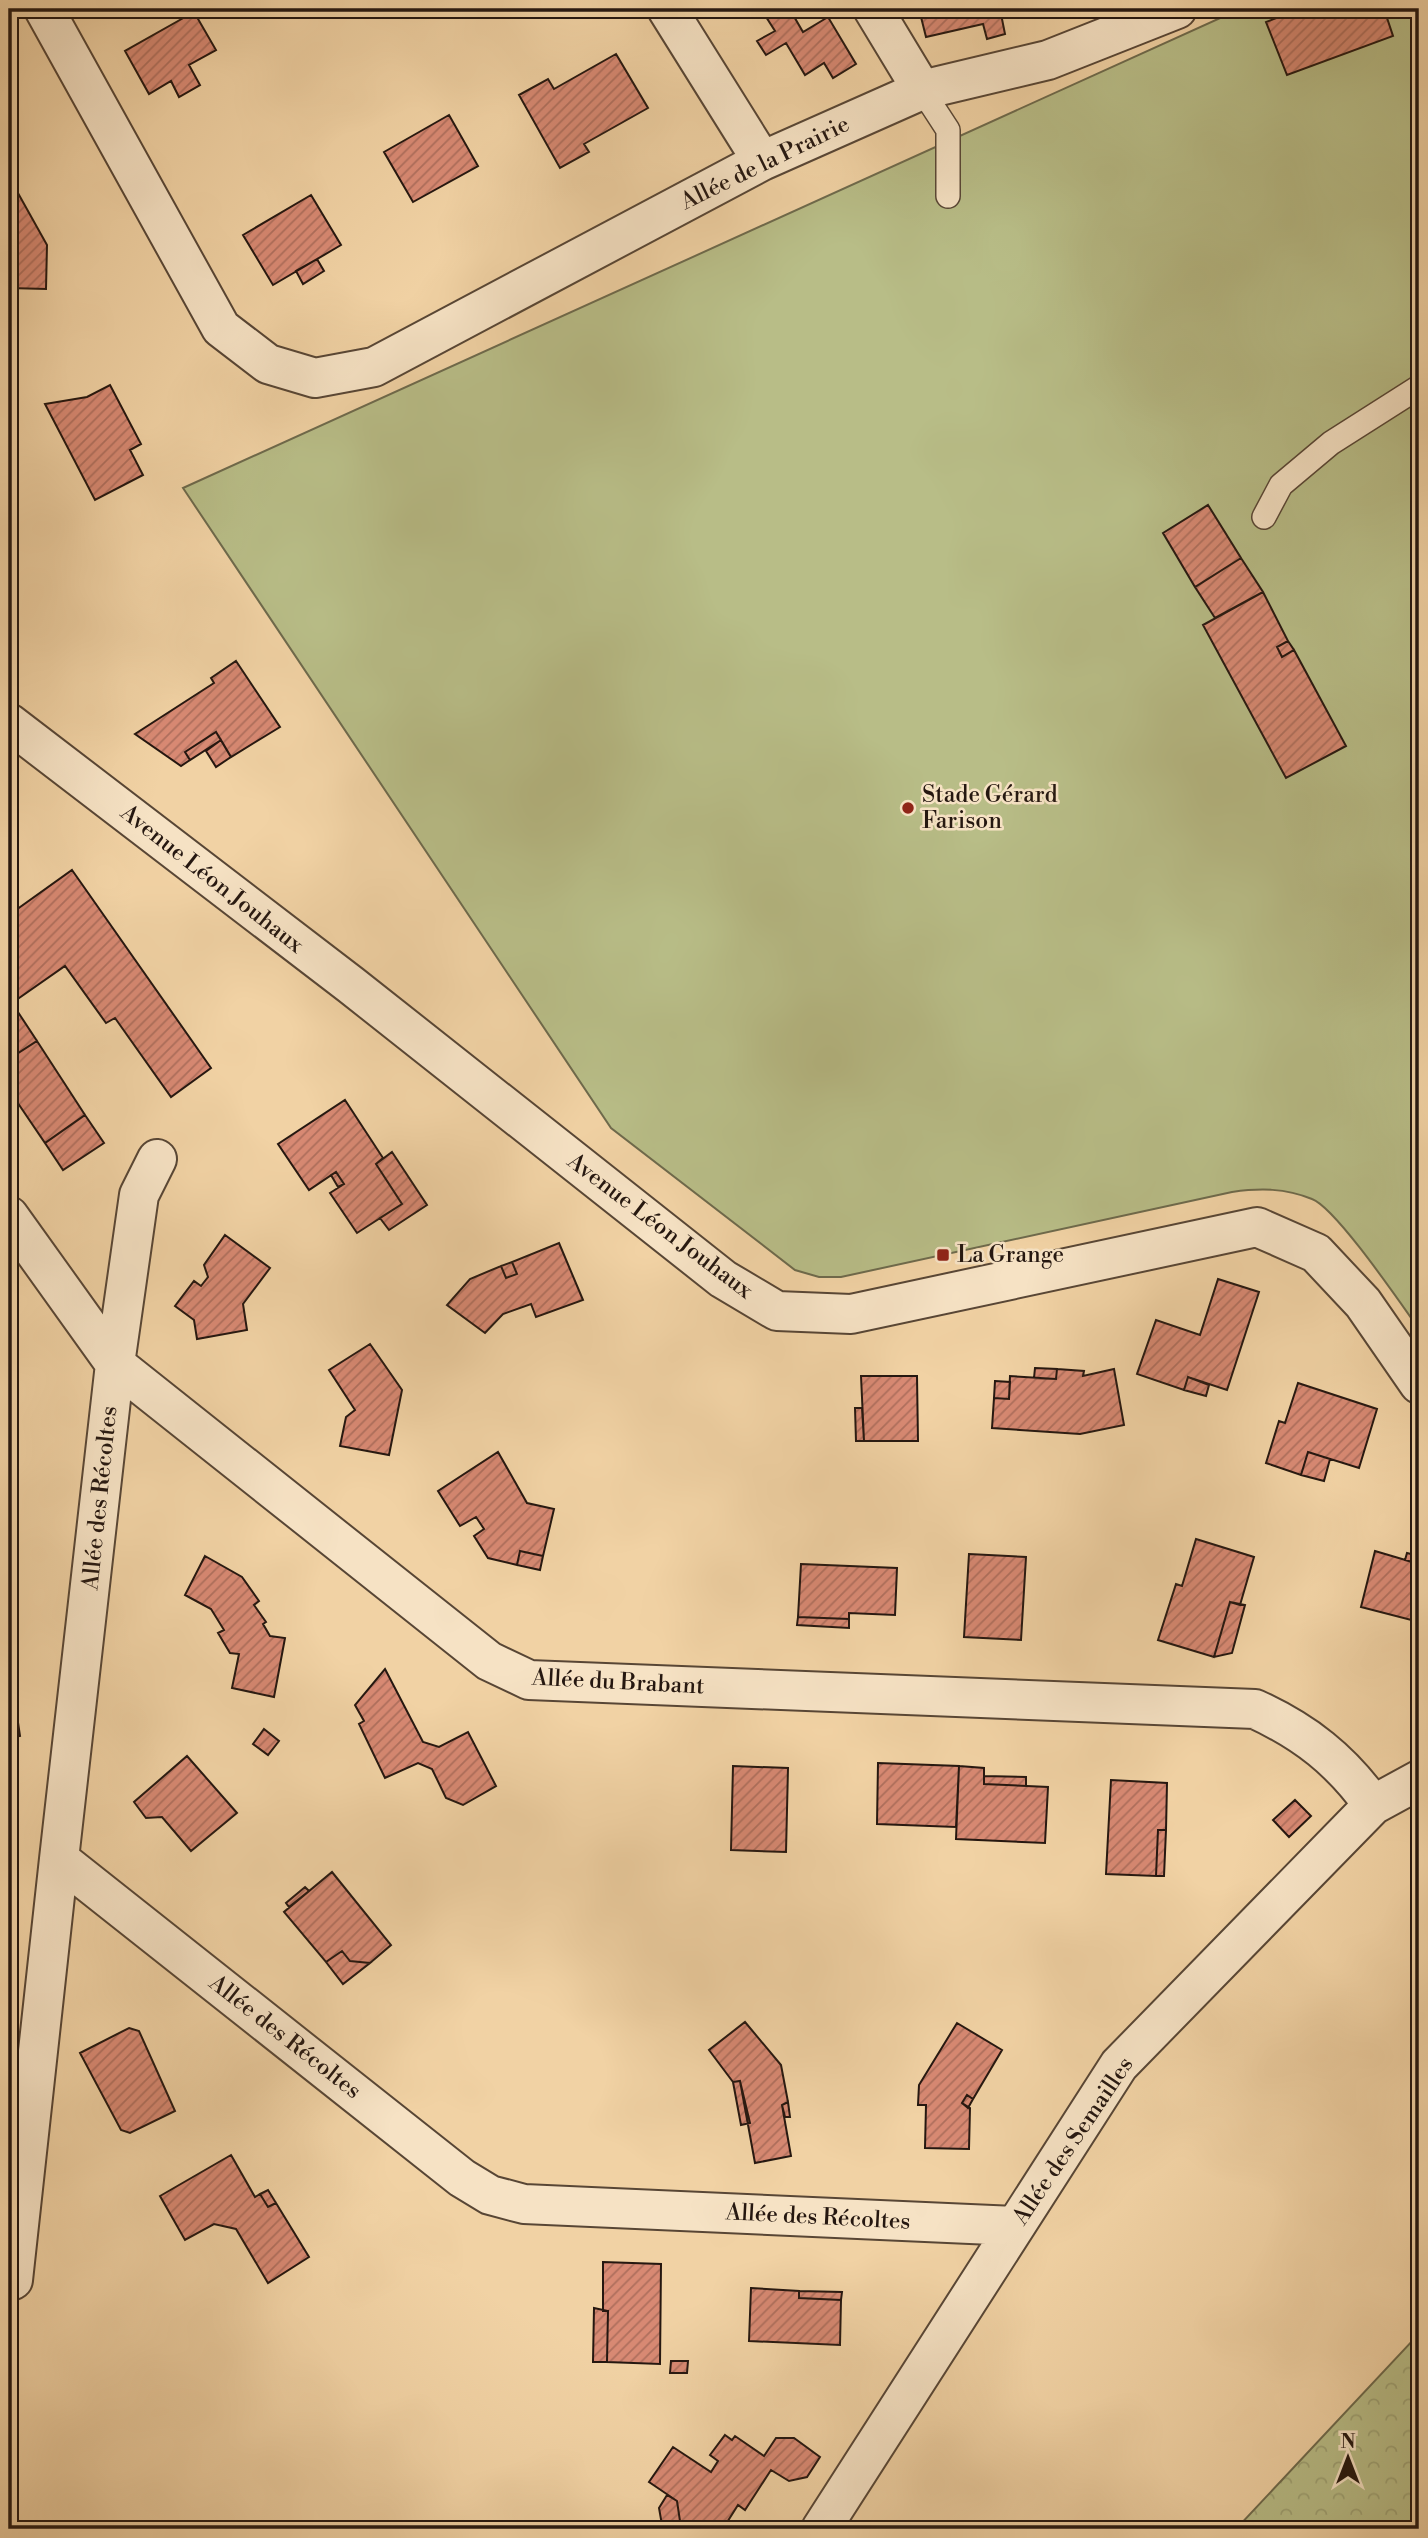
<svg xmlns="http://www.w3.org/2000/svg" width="1428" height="2538" font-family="'Libre Bodoni',serif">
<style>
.forest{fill:url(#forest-crowns);stroke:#6e6a4c;stroke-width:2}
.pitch{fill:#b8bd87;stroke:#6e6a4c;stroke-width:2}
.building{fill:url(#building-hatch);stroke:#251710;stroke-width:2}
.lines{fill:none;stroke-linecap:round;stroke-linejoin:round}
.service-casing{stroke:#584635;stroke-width:26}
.minor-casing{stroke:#584635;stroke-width:42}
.tertiary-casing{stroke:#584635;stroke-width:42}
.service{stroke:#f6e2c4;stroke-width:23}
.minor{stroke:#f6e2c4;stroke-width:38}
.tertiary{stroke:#f6e2c4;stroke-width:38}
.poi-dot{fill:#8f2418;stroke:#f6e2c4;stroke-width:2.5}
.labels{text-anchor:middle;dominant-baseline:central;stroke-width:5;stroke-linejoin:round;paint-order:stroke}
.street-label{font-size:23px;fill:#251710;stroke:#f6e2c4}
.poi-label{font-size:23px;fill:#251710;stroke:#f6e2c4;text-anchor:start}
</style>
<defs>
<pattern id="forest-crowns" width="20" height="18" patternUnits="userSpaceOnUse" patternTransform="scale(1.75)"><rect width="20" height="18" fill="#b8bd87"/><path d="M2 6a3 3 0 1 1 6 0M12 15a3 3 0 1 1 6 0" fill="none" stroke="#9ea274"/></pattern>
<pattern id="building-hatch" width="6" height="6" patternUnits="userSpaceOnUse" patternTransform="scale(1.75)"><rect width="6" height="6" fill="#d88973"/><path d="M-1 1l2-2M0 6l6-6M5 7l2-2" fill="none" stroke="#af6f5d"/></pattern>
</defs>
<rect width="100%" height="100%" fill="#f1d2a4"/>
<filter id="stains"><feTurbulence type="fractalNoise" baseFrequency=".00286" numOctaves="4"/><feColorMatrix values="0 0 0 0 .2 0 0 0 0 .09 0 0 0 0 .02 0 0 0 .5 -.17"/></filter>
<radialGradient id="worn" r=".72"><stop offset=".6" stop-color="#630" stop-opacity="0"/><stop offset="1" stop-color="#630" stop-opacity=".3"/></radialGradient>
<path class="forest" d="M1419,2332V2529H1236L1416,2337Z"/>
<path class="pitch" d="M1240,9H1419V1329C1401,1304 1336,1208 1312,1199C1285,1188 1260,1188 1232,1192L841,1277H819L795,1270L611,1128L183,488Z"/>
<path class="building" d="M406,9H421L409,15Z
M761,9H799L792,13L803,32L828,17L856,64L833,78L824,63L805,75L786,43L766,55L757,41L775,31Z
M919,9H1000L1005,34L987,39L983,24L926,37Z
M1300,9H1384L1393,36L1287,75L1266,22Z
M194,12L216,50L189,65L200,85L179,97L171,81L149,94L125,51Z
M616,54L648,108L584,144L589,152L560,168L519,95L548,79L554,89Z
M449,115L478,166L413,202L384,152Z
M9,177L47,245L46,289L9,288Z
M311,195L341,245L273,285L243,235Z
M317,259L324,271L303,284L296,271Z
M110,385L141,444L130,450L143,475L95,500L45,404L87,397Z
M1208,505L1241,558L1195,587L1163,533Z
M1241,558L1263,592L1215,618L1195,587Z
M1263,592L1288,641L1277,647L1282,657L1294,650L1346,746L1286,778L1203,625Z
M1288,641L1294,650L1282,657L1277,647Z
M236,661L280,727L231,757L216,732L185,752L190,760L181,766L135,734L214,683L211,678Z
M216,732L221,740L190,760L185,752Z
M221,740L231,757L216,767L206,751Z
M72,870L211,1068L171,1097L115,1018L106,1023L65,966L12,1003L37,1041L9,1059V915Z
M37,1041L85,1115L45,1143L9,1090V1059Z
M345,1100L383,1158L376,1164L402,1204L357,1233L330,1193L344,1184L336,1172L309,1190L278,1144Z
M85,1115L104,1143L63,1170L45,1143Z
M392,1152L427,1205L389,1230L380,1218L402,1204L376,1164Z
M336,1172L344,1184L338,1187L331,1175Z
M225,1235L270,1268L243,1304L247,1330L197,1339L194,1320L175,1306L194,1281L201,1286L208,1277L204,1265Z
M559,1243L583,1300L536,1317L531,1304L503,1314L485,1333L447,1305L470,1279L501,1266L506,1278L517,1274L512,1262Z
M512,1262L517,1274L506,1278L501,1266Z
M1218,1279L1259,1292L1227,1390L1188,1377L1184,1390L1137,1374L1156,1320L1200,1335Z
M370,1344L402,1390L389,1455L340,1446L346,1417L355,1410L329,1370Z
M1035,1368L1057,1369L1056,1379L1034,1378Z
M1057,1369L1084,1371L1083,1376L1114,1369L1124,1425L1080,1434L992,1428L994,1398L1009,1399L1010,1376L1056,1379Z
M861,1376H917L918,1441H864Z
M1188,1377L1209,1385L1206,1396L1184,1390Z
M995,1381L1010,1382L1009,1399L994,1398Z
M1298,1383L1377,1409L1359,1468L1308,1452L1301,1475L1266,1463L1279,1421L1285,1423Z
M855,1408H862L864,1441H856Z
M498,1452L527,1503L554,1509L543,1556L520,1551L517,1565L488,1558L474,1536L484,1529L476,1517L460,1526L438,1491Z
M1308,1452L1330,1459L1324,1481L1301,1475Z
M1196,1539L1254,1557L1240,1605L1230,1602L1214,1657L1158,1640L1176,1584L1182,1586Z
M520,1551L543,1556L540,1570L517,1565Z
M1375,1551L1419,1564V1622L1361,1607Z
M1407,1553L1419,1556V1564L1405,1560Z
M969,1554L1026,1557L1021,1640L964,1637Z
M205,1556L242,1577L259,1601L254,1605L266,1622L263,1624L270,1636L285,1638L274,1697L232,1688L239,1654L230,1653L218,1633L224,1630L211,1609L185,1595Z
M801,1564L897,1568L895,1615L849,1613V1619L798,1617Z
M1230,1602L1245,1605L1232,1653L1214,1657Z
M798,1617L849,1619V1628L797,1625Z
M385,1669L423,1742L439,1747L468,1732L496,1786L463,1805L446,1798L432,1769L418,1763L385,1778L359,1724L364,1721L355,1705Z
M12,1682L20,1736L9,1738V1683Z
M264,1729L279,1741L268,1755L253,1744Z
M187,1756L237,1813L191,1851L162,1817L146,1818L134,1802Z
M878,1763L959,1766L956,1827L877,1824Z
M733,1766L788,1768L786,1852L731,1850Z
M959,1766L984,1768V1784L1048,1787L1045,1843L956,1839Z
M984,1776L1026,1777V1786L984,1784Z
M1111,1780L1167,1783L1166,1830H1158L1156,1876L1106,1874Z
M1295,1800L1311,1816L1289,1837L1273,1820Z
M1158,1830H1166L1164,1876H1156Z
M332,1872L391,1945L370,1963L350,1961L342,1951L326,1962L284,1912Z
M305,1887L309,1891L289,1907L286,1903Z
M342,1951L350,1961L370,1963L343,1984L326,1962Z
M745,2022L781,2065L788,2102L782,2105L791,2156L755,2163L740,2081L733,2082L709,2050Z
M957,2023L1002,2050L973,2099L967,2095L962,2103L970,2108L969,2149L925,2148L926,2105H918L919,2085Z
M129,2028L139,2031L175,2111L130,2133L121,2130L80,2053Z
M740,2081L750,2123L741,2125L733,2082Z
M967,2095L973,2099L968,2108L962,2103Z
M788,2102L790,2117H785L782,2105Z
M231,2155L255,2197L260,2194L268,2207L276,2203L309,2257L268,2283L236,2229L214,2224L185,2240L160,2196Z
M268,2190L276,2203L268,2207L260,2194Z
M603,2262L661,2264L660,2364L607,2362L608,2311H603Z
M751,2288L799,2291V2298L841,2300L840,2345L749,2341Z
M799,2291L842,2292L841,2300L799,2298Z
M594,2308L608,2311L607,2362H593Z
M671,2361H688L687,2373H670Z
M725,2435L732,2440L735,2436L764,2456L776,2438H794L820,2457L807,2477L789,2481L771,2470L745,2510L738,2505L726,2524L727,2529H667L666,2524L680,2521L677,2501L649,2482L673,2447L711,2472L718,2461L710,2455Z
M667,2495L677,2501L680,2521L662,2525L659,2508Z"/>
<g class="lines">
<defs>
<path id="service" d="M922,90L948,130V196
M1264,517L1281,485L1331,443L1419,387"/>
<path id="minor" d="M44,9L221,328L268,364L315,378L374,367L762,161L922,90L1048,60L1177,9
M667,9L762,161
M873,9L922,90
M157,1159L139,1195L115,1364L59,1859L462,2178L490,2195L524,2204L1015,2226
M9,1216L115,1364L489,1661L529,1680L1255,1709C1305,1732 1341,1760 1373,1805
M13,2280L59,1859
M821,2529L1119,2065L1373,1805L1419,1780"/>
<path id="tertiary" d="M9,723L351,985L723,1279L777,1311L851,1314L1257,1227L1316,1253L1363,1303L1419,1384"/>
</defs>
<use href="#service" class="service-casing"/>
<use href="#minor" class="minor-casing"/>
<use href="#tertiary" class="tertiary-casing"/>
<use href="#service" class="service"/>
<use href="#minor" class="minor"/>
<use href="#tertiary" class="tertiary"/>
</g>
<g class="poi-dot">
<circle cx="908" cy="808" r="7"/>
<rect x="936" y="1248" width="14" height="14" rx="3.5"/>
</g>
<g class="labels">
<g class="street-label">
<text transform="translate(765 163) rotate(-26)">Allée de la Prairie</text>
<text transform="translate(212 879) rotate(38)">Avenue Léon Jouhaux</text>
<text transform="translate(660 1226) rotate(37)">Avenue Léon Jouhaux</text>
<text transform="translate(100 1498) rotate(-84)">Allée des Récoltes</text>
<text transform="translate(618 1682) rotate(3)">Allée du Brabant</text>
<text transform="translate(285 2037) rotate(38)">Allée des Récoltes</text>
<text transform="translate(1073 2141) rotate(-56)">Allée des Semailles</text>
<text transform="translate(818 2217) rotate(3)">Allée des Récoltes</text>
</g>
<g class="poi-label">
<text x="922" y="795">Stade Gérard<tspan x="922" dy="26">Farison</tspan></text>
<text x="957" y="1255">La Grange</text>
</g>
</g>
<rect width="1428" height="2538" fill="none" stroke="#f1d2a4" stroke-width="35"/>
<rect x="10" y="10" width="1407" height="2517" fill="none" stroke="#251710" stroke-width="3.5"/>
<rect x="18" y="18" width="1393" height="2503" fill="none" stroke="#251710" stroke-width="2"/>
<g transform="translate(1348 2458)" stroke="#f6e2c4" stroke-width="5" paint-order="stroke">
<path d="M0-5L12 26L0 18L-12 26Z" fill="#251710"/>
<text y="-10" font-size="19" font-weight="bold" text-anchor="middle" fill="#251710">N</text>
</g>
<rect width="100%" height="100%" filter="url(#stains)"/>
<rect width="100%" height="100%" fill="url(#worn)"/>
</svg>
